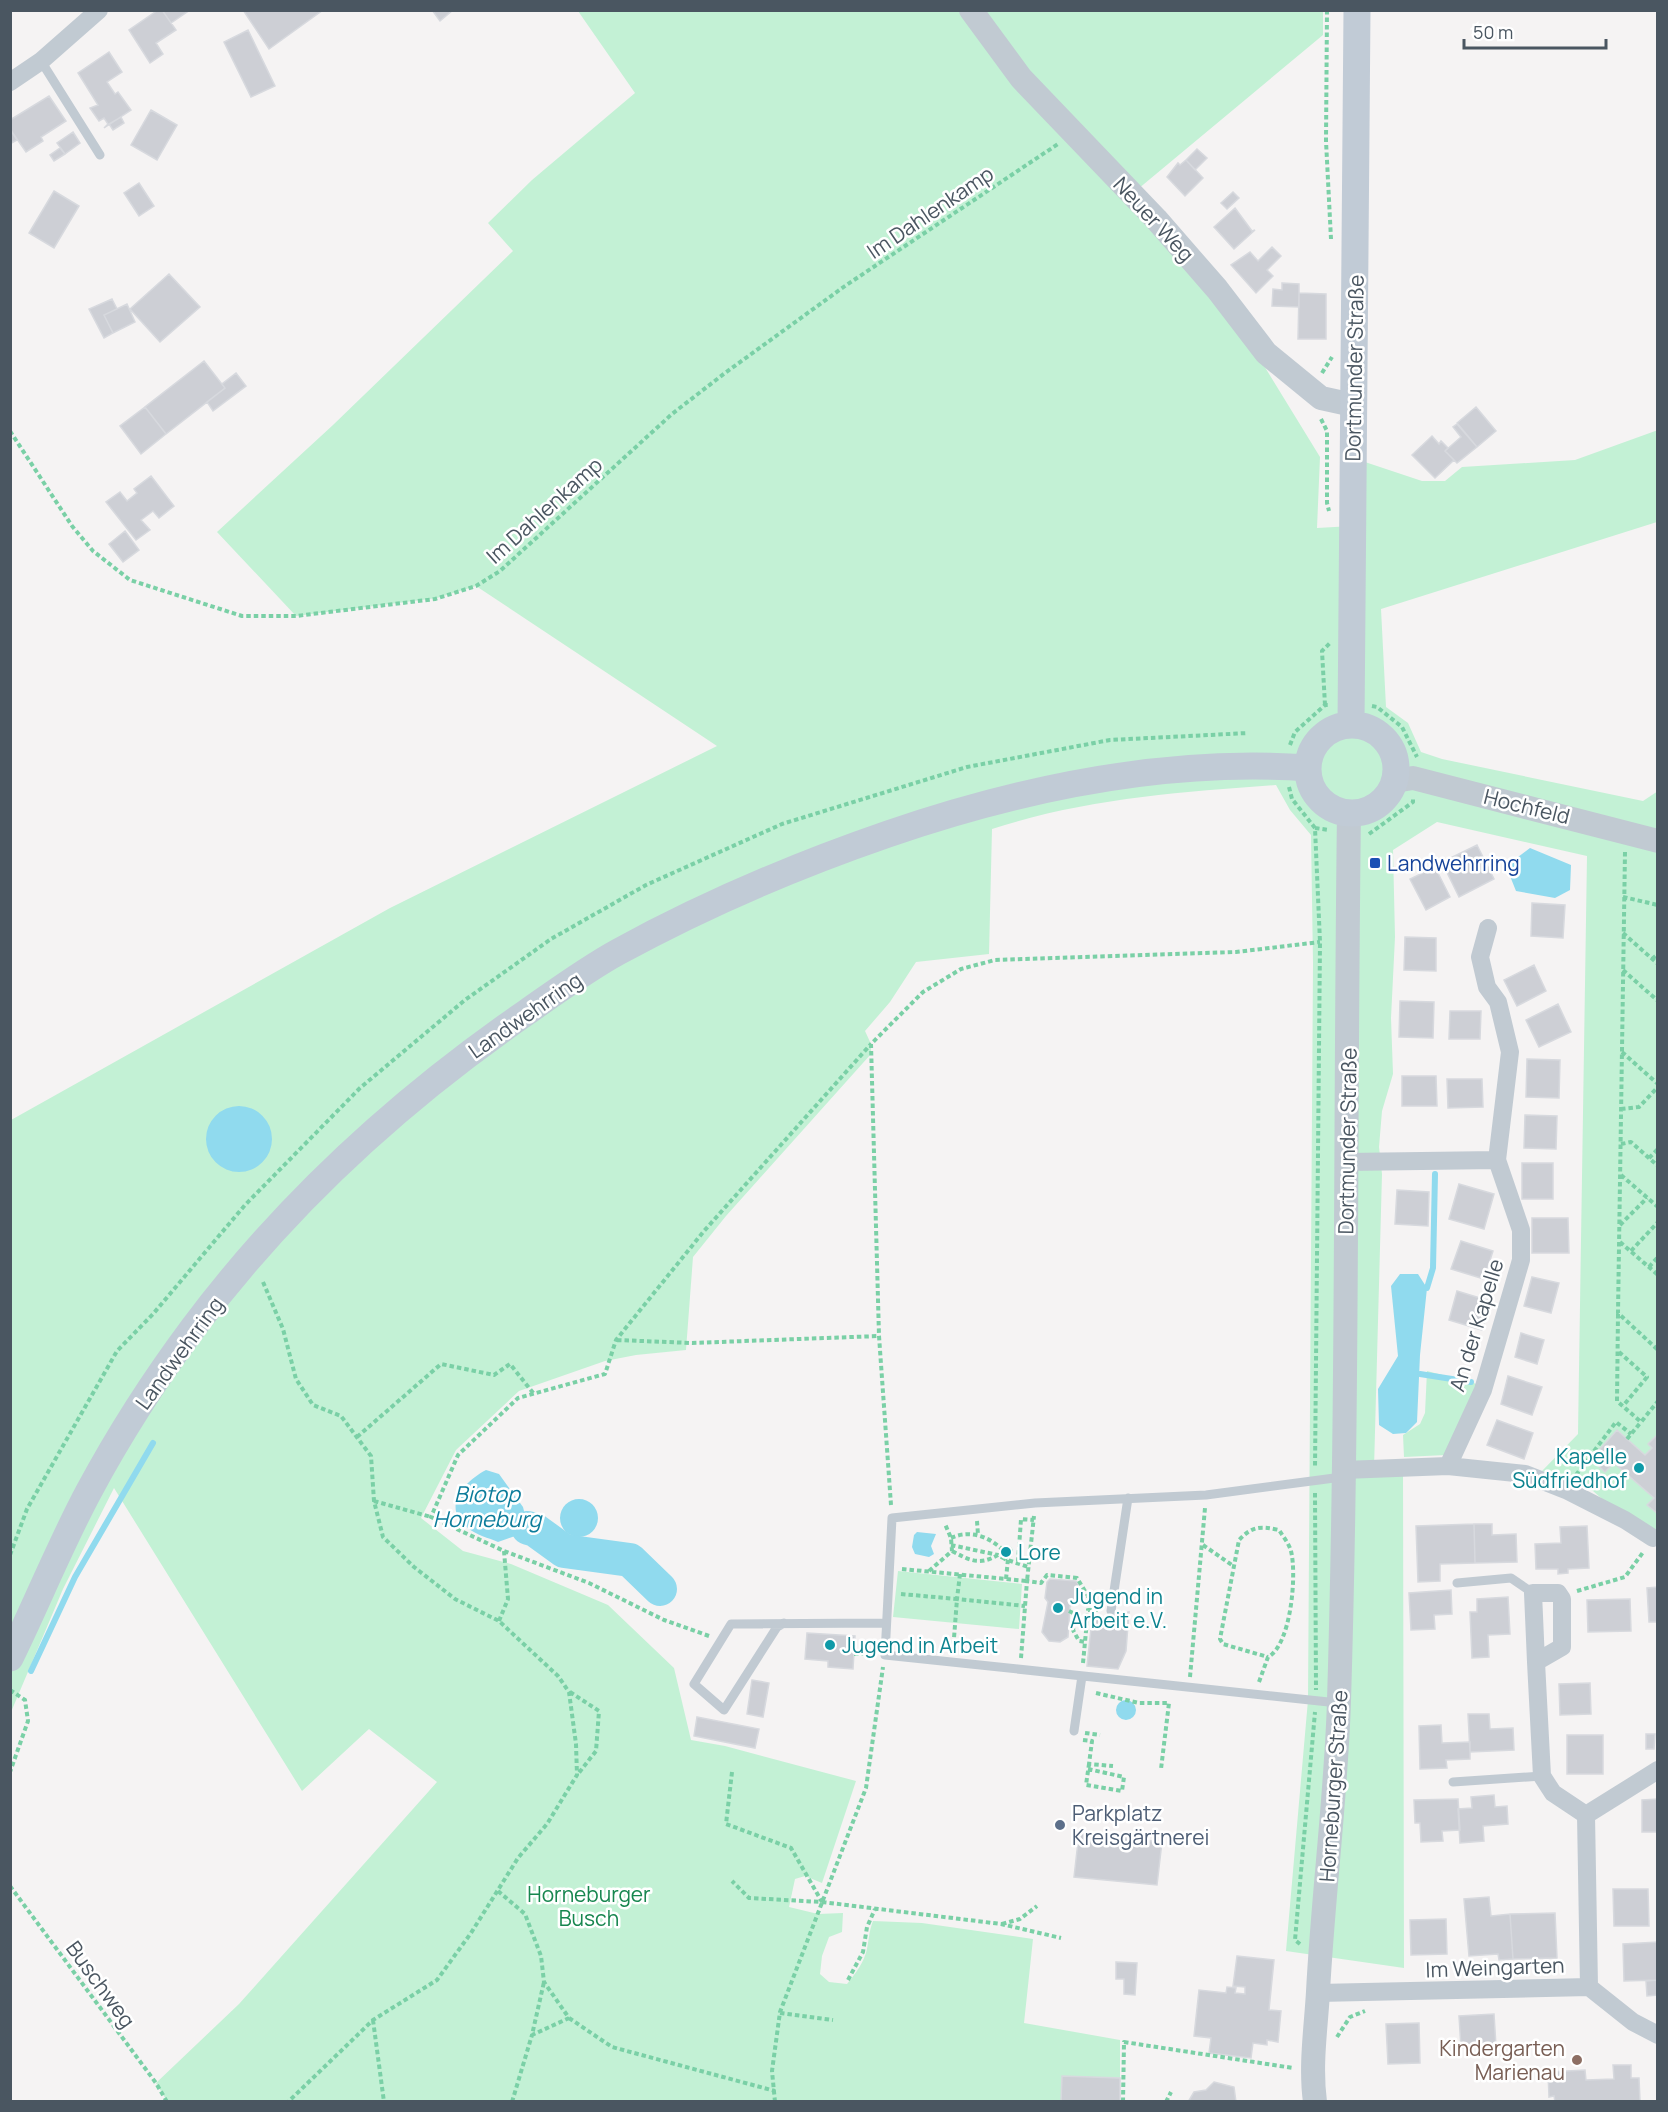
<svg xmlns="http://www.w3.org/2000/svg" width="1668" height="2112" font-family="Manrope,sans-serif">
<style>
.green{fill:#c3f1d5}
.water{fill:#90daee}
.lines{fill:none;stroke-linecap:round;stroke-linejoin:round}
.stream{stroke:#90daee;stroke-width:6}
.river{stroke:#90daee;stroke-width:34}
.building{fill:#cdcfd5;stroke:#d7d9de;stroke-width:1.5}
.path{stroke:#7ad0a6;stroke-width:4;stroke-dasharray:4.5 3;stroke-linecap:butt}
.service{stroke:#c1cad2;stroke-width:9}
.minor{stroke:#c1cad2;stroke-width:18}
.tertiary{stroke:#c1cad2;stroke-width:24}
.secondary{stroke:#c1cbd6;stroke-width:27}
.transit-dot{fill:#1a4fb4;stroke:#fff;stroke-width:2}
.culture-dot{fill:#0f9aa8;stroke:#fff;stroke-width:2}
.service-dot{fill:#5c6f8a;stroke:#fff;stroke-width:2}
.education-dot{fill:#8d6e63;stroke:#fff;stroke-width:2}
.labels{text-anchor:middle;dominant-baseline:central;stroke-width:5;stroke-linejoin:round;paint-order:stroke}
.street-label{font-size:21px;fill:#4a5661;stroke:#fff}
.transit-label{font-size:21px;fill:#164399;stroke:#fff;text-anchor:start}
.culture-label{font-size:21px;fill:#0d838f;stroke:#fff;text-anchor:start}
.service-label{font-size:21px;fill:#4e5e75;stroke:#fff;text-anchor:start}
.park-label{font-size:21px;fill:#17864f;stroke:#fff}
.education-label{font-size:21px;fill:#785e54;stroke:#fff;text-anchor:end}
.water-label{font-size:22px;font-style:italic;fill:#0c7c9b;stroke:#fff}
</style>
<rect width="100%" height="100%" fill="#f5f3f3"/>
<path class="green" d="M578,11H1323V35L1132,194L1217,289L1320,457L1317,528L1352,526L1353,458L1422,481H1445L1462,467L1575,460L1658,430L1657,522L1381,609L1386,707L1408,723L1421,752L1442,759L1643,801L1658,791L1657,1540L1625,1519L1593,1491L1542,1471L1578,1434L1587,856L1437,822L1393,850L1395,937L1391,1018L1393,1074L1382,1111L1379,1147L1382,1174L1374,1469L1403,1468L1404,1968L1286,1951L1308,1700L1313,963L1311,835L1290,810L1276,785C1179,792 1084,799 992,829L989,954L916,962L890,1002L865,1031L871,1044V1054L726,1216L693,1257L686,1350L636,1355L605,1361L519,1391L456,1450L421,1518L463,1551L511,1564L608,1605L674,1668L691,1740L725,1746L856,1781L822,1883L805,1876L795,1879L789,1907L818,1914L843,1913L842,1932L829,1937L822,1956L820,1974L829,1982L847,1984C855,1974 864,1963 867,1949C869,1939 869,1931 873,1921L922,1923L1033,1939L1024,2023L1120,2040V2078L1062,2076L1061,2102L167,2101L156,2083L239,2004L437,1782L369,1729L302,1791L114,1488L63,1589L11,1712V1120L390,908L717,746L476,586L437,598L296,616L217,532L333,425L513,251L488,223L532,180L635,93Z
M1427,1371L1477,1384L1446,1455L1404,1457L1403,1435L1420,1424L1425,1413Z
M898,1571L1022,1584L1019,1629L893,1617Z"/>
<path class="water" d="M1530,848L1571,865L1570,890L1555,898L1516,891L1506,866Z
M206 1139a33 33 0 1 1 66 0a33 33 0 1 1-66 0Z
M1400,1274H1418L1427,1288L1420,1355L1417,1422L1406,1433L1393,1434L1379,1425L1378,1389L1398,1356L1391,1286Z
M486,1470L499,1474L523,1507L529,1531L498,1542C489,1538 476,1535 468,1528C441,1508 463,1482 486,1470Z
M560 1518a19 19 0 1 1 38 0a19 19 0 1 1-38 0Z
M917,1532L936,1534L931,1546L934,1554L929,1557L915,1554L912,1547L914,1535Z
M1116 1710a10 10 0 1 1 20 0a10 10 0 1 1-20 0Z"/>
<g class="lines">
<path class="stream" d="M1427,1288L1433,1268L1435,1174
M1420,1374L1471,1382
M31,1671L75,1577L153,1443"/>
<path class="river" d="M528,1528L535,1530L564,1551L630,1560L660,1589"/>
</g>
<path class="building" d="M158,10H162L176,30L156,43L163,54L150,63L129,30Z
M162,10H190L171,23Z
M243,10H323L269,49Z
M432,10H453L440,21Z
M248,30L275,86L251,97L224,42Z
M109,52L122,72L107,82L115,94L118,92L131,110L104,128L108,124L104,118L99,121L90,108L98,105L78,73Z
M49,96L66,121L41,137L43,141L26,152L10,129V120Z
M151,110L177,125L157,160L131,145Z
M121,117L124,123L113,130L109,124Z
M10,129L17,140L10,144Z
M73,132L80,143L65,154L57,143Z
M60,148L65,154L54,161L50,155Z
M1197,149L1207,158L1195,170L1186,160Z
M1186,160L1203,178L1185,196L1167,177L1178,163L1180,165Z
M139,183L154,206L139,216L124,193Z
M54,191L79,206L54,248L29,233Z
M1233,192L1239,198L1227,209L1221,203Z
M1235,208L1252,231L1255,230L1234,249L1214,227Z
M1272,247L1281,256L1267,270L1273,276L1256,293L1231,265L1250,252L1258,261Z
M169,274L200,307L160,342L130,309Z
M1282,283L1299,284V307L1272,306L1273,289L1282,290Z
M1299,293L1326,294V339H1298Z
M112,299L117,309L104,315L113,333L104,338L89,309Z
M127,304L135,322L113,333L104,315Z
M204,361L225,388L166,434L145,407Z
M236,373L246,386L213,411L207,402L225,388L222,384Z
M145,407L166,434L141,454L120,426Z
M1476,407L1496,431L1477,447L1457,423Z
M1457,424L1477,447L1457,463L1445,451L1461,437L1453,427Z
M1432,436L1439,444L1441,441L1448,448L1445,451L1454,460L1435,478L1412,455Z
M151,476L174,506L159,518L153,511L141,520L150,530L136,540L106,502L120,492L127,501L137,493L134,489Z
M125,531L139,550L123,562L109,544Z
M1477,845L1494,879L1459,897L1442,862Z
M1435,867L1450,897L1426,910L1410,879Z
M1532,903L1565,905L1563,938L1531,936Z
M1405,937L1436,938V971L1404,970Z
M1534,965L1546,991L1517,1006L1504,980Z
M1400,1001L1434,1002L1433,1038L1399,1037Z
M1558,1004L1571,1032L1539,1047L1526,1020Z
M1450,1011H1481L1480,1039H1449Z
M1527,1059L1560,1060L1559,1098L1526,1097Z
M1402,1076H1436L1437,1106H1402Z
M1447,1079H1482L1483,1107L1448,1108Z
M1525,1115L1557,1116L1556,1149L1524,1148Z
M1522,1163H1553V1199H1522Z
M1459,1184L1494,1194L1484,1229L1449,1219Z
M1397,1190L1429,1192L1428,1226L1395,1224Z
M1532,1218H1568L1569,1253H1532Z
M1461,1241L1493,1251L1484,1279L1451,1269Z
M1532,1277L1559,1283L1551,1313L1524,1306Z
M1457,1291L1490,1301L1482,1330L1449,1320Z
M1521,1333L1544,1340L1537,1364L1515,1357Z
M1508,1376L1542,1387L1532,1415L1501,1404Z
M1497,1420L1533,1433L1524,1459L1487,1445Z
M1617,1430L1645,1455L1652,1448L1648,1444L1658,1434V1514L1647,1505L1654,1498L1614,1463L1605,1472L1591,1459Z
M1474,1524H1492V1535L1516,1534L1517,1562L1475,1563Z
M1474,1524L1475,1563L1440,1564V1581L1418,1582L1416,1526Z
M1587,1526L1589,1568L1568,1569V1573L1558,1574V1569H1536L1535,1544L1561,1543L1560,1527Z
M1050,1579L1076,1581L1079,1585L1078,1601L1070,1606L1068,1637L1060,1642L1049,1641L1042,1632L1048,1602L1045,1598L1047,1582Z
M1658,1587V1622H1649L1647,1588Z
M1451,1590L1452,1614L1434,1615L1435,1629L1411,1630L1409,1593Z
M1508,1597L1510,1634L1488,1635L1489,1657L1472,1658L1470,1612H1477V1599Z
M1630,1599L1631,1631L1588,1632L1587,1600Z
M1129,1612L1126,1651L1118,1669L1087,1666L1092,1619Z
M807,1633L855,1636L853,1669L828,1667V1661L805,1659Z
M752,1680L769,1683L763,1717L747,1714Z
M1590,1683L1591,1714L1560,1715L1559,1684Z
M1468,1714H1489L1490,1729L1513,1728L1514,1750L1470,1752Z
M697,1717L759,1729L755,1748L694,1736Z
M1441,1725L1442,1743L1470,1742V1759L1446,1760L1447,1768L1420,1769L1419,1726Z
M1646,1734H1655L1654,1749H1646Z
M1567,1735H1603V1774H1567Z
M1494,1795L1495,1807L1507,1806L1508,1824L1483,1826L1484,1841L1460,1843L1458,1809L1472,1808L1471,1797Z
M1458,1799L1460,1830L1442,1831L1443,1841L1421,1842L1420,1823H1415L1414,1800Z
M1658,1799V1832H1642V1800Z
M1079,1833L1162,1842L1157,1885L1074,1877Z
M1613,1889H1648L1649,1926H1614Z
M1489,1897L1491,1916L1510,1914L1513,1959L1499,1960L1498,1954L1469,1956L1464,1899Z
M1555,1913L1557,1958L1513,1959L1510,1914Z
M1446,1919L1447,1954L1411,1955L1410,1920Z
M1658,1942V1980L1624,1981L1623,1944Z
M1237,1956L1274,1960L1269,2010L1281,2011L1278,2042L1267,2040V2045L1253,2043L1251,2058L1209,2053L1211,2038L1194,2036L1199,1990L1226,1993L1227,1987L1236,1988L1235,1993L1245,1994V1987L1233,1986Z
M1116,1962L1137,1963L1135,1995L1124,1994V1979H1116Z
M1658,1980V1995L1647,1996L1646,1981Z
M1494,2014L1496,2046L1461,2048L1459,2016Z
M1419,2023L1420,2063L1388,2064L1386,2024Z
M1613,2065H1631V2078H1639L1640,2101L1646,2102H1555L1554,2096L1549,2097L1548,2072L1585,2070L1586,2080L1614,2079Z
M1062,2076L1120,2078V2102H1061Z
M1214,2082L1234,2087L1236,2102H1188L1194,2092L1206,2090Z"/>
<g class="lines">
<path class="path" d="M1327,10L1326,141L1331,239
M1322,373L1332,357
M1321,419L1327,431V503L1329,511
M10,431L72,526L93,551L130,580L242,616H296L435,599L476,586L500,571L672,414L725,373L845,286L1058,144
M1325,705L1322,651L1330,643
M1372,706L1377,707L1402,727L1417,757
M1290,745L1295,732L1325,705H1329
M1289,787L1292,799L1315,828L1320,942L1315,1468
M1315,828L1329,830
M1369,834L1413,802V797
M1625,852L1618,1313L1658,1350
M1623,897L1658,905
M1623,933L1658,964
M1652,959L1658,954
M1623,970L1658,1001
M1622,1052L1658,1084
M1621,1109L1639,1107L1658,1087
M1621,1144L1631,1142L1658,1166
M1649,1158L1658,1149
M1621,1175L1658,1207
M1620,1225L1647,1198
M1620,1242L1658,1275
M1631,1251L1658,1222
M1649,1267L1658,1257
M263,1282L283,1329L296,1379L313,1405L341,1416L371,1456L374,1501L383,1537L414,1567L455,1599L499,1621L558,1676L569,1692L576,1744L577,1775L547,1824L518,1858L471,1933L437,1980L373,2020L288,2102
M1618,1314L1617,1401L1641,1422L1658,1401
M617,1340L692,1343L879,1336
M1619,1352L1647,1377L1623,1406
M357,1437L441,1364L494,1375L510,1364L534,1394
M1627,1439L1641,1422
M1576,1475L1616,1422L1631,1434
M1315,1493L1316,1690
M374,1501L431,1517
M891,1505L879,1336L871,1044L923,992L961,969L995,960L1236,952L1320,942
M977,1521L978,1535
M951,1538C971,1529 989,1537 1003,1550
M951,1545L998,1555
M1203,1545L1232,1565
M1003 1552a4 4 0 1 1 8 0a4 4 0 1 1-8 0Z
M952,1551C969,1560 979,1566 998,1555L1005,1559
M10,1555L27,1509L117,1351L153,1314L245,1205L360,1088L465,1000L551,939L646,885L782,824L967,767L1110,740L1248,733
M1007,1556L1005,1559L1028,1567
M1018,1562L1021,1519L1034,1520
M902,1569L1027,1581L1034,1516
M929,1571L952,1551L951,1538L945,1524
M960,1574L957,1599L1025,1606
M1006,1579L1008,1559
M1577,1591L1625,1577L1644,1551
M901,1594L957,1599L953,1651
M1069,1611L1077,1615L1073,1630L1079,1641L1085,1642
M499,1621L508,1599L504,1551
M709,1636L664,1620L589,1583L504,1551L431,1517L458,1455L518,1398L605,1374L616,1340L704,1231L871,1044
M854,1654H872
M1021,1658L1027,1581L1041,1583L1047,1575L1077,1578L1088,1596V1610
M1083,1663L1088,1610H1098
M1190,1677L1205,1508
M1259,1682L1268,1657C1291,1645 1297,1575 1291,1551C1289,1544 1283,1536 1279,1530C1261,1526 1252,1526 1239,1540L1220,1639L1223,1644L1268,1657
M10,1690L25,1700L28,1721L10,1772
M570,1692L599,1711L596,1751L578,1774
M1096,1693L1139,1703H1169L1161,1769
M1085,1733L1100,1735
M1083,1740L1092,1741L1089,1764L1113,1766
M1088,1769L1124,1777L1122,1791L1086,1785L1089,1764
M732,1772L726,1824L791,1848L822,1902L749,1898L732,1881
M10,1886L156,2083L167,2102
M498,1891L525,1914L541,1956L544,1982L569,2018L532,2035L544,1982
M822,1902L1001,1924L1061,1938
M1002,1924L1020,1919L1037,1906
M1300,1944L1295,1940L1315,1712
M848,1980L863,1952L867,1927L875,1909
M780,2013L833,2020
M569,2018L612,2047L775,2091
M373,2020L384,2102
M1337,2037L1350,2017L1365,2011
M512,2102L532,2035
M775,2102L772,2071L780,2012L866,1788L883,1667
M1123,2102L1124,2042L1293,2068
M1166,2102L1171,2092"/>
<path class="service" d="M41,61L100,155
M1457,1583L1511,1578L1533,1593
M1111,1611L1128,1498
M784,1623L777,1627L724,1710L694,1684L731,1624L886,1623
M1338,1703L885,1655L892,1518L1035,1503L1206,1495L1342,1477
M1074,1731L1082,1676
M1453,1782L1542,1776"/>
<path class="minor" d="M10,82L41,61L99,10
M1346,1162L1497,1160
M1448,1466L1483,1390L1521,1260V1230L1497,1160L1510,1052L1498,1002L1487,987L1480,957L1488,928
M1344,1470L1448,1466L1525,1474L1566,1490L1625,1520L1653,1538
M1533,1593H1558L1562,1599V1647L1536,1662Z
M1536,1662L1542,1776L1553,1793L1586,1815
M1586,1815L1589,1987
M1586,1815L1658,1770
M1318,1993L1589,1987L1633,2022L1658,2035"/>
<path class="tertiary" d="M971,10L1021,78L1156,219L1217,289L1266,353L1321,398L1353,405
M1395,781L1413,778L1658,841
M1315,2102C1310,2065 1316,2028 1318,1992C1323,1895 1336,1798 1339,1701C1348,1405 1345,1109 1349,813"/>
<path class="secondary" d="M1308 769a44 44 0 1 1 88 0a44 44 0 1 1-88 0Z
M1351,725L1357,10
M10,1658C37,1603 60,1545 89,1491C119,1435 155,1379 193,1328C285,1205 401,1099 527,1012C557,991 587,969 618,952C704,905 795,866 888,834C1022,788 1165,758 1308,768"/>
</g>
<rect class="transit-dot" x="1369" y="857" width="12" height="12" rx="3"/>
<g class="culture-dot">
<circle cx="1639" cy="1468" r="6"/>
<circle cx="1006" cy="1552" r="6"/>
<circle cx="1058" cy="1608" r="6"/>
<circle cx="830" cy="1645" r="6"/>
</g>
<circle class="service-dot" cx="1060" cy="1825" r="6"/>
<circle class="education-dot" cx="1577" cy="2060" r="6"/>
<g class="labels">
<g class="street-label">
<text transform="translate(930 212) rotate(-34)">Im Dahlenkamp</text>
<text transform="translate(1154 219) rotate(47)">Neuer Weg</text>
<text transform="translate(1354 368) rotate(-89)">Dortmunder Straße</text>
<text transform="translate(544 510) rotate(-42)">Im Dahlenkamp</text>
<text transform="translate(1527 806) rotate(14)">Hochfeld</text>
<text transform="translate(525 1015) rotate(-35)">Landwehrring</text>
<text transform="translate(1347 1141) rotate(-89)">Dortmunder Straße</text>
<text transform="translate(1476 1325) rotate(-73)">An der Kapelle</text>
<text transform="translate(179 1353) rotate(-54)">Landwehrring</text>
<text transform="translate(1333 1786) rotate(-86)">Horneburger Straße</text>
<text transform="translate(1495 1967) rotate(-2)">Im Weingarten</text>
<text transform="translate(101 1984) rotate(54)">Buschweg</text>
</g>
<g class="transit-label">
<text x="1387" y="863">Landwehrring</text>
</g>
<g class="culture-label">
<text x="1627" y="1456" text-anchor="end">Kapelle<tspan x="1627" dy="24">Südfriedhof</tspan></text>
<text x="1018" y="1552">Lore</text>
<text x="1070" y="1596">Jugend in<tspan x="1070" dy="24">Arbeit e.V.</tspan></text>
<text x="842" y="1645">Jugend in Arbeit</text>
</g>
<g class="service-label">
<text x="1072" y="1813">Parkplatz<tspan x="1072" dy="24">Kreisgärtnerei</tspan></text>
</g>
<g class="park-label">
<text x="589" y="1894">Horneburger<tspan x="589" dy="24">Busch</tspan></text>
</g>
<g class="education-label">
<text x="1565" y="2048">Kindergarten<tspan x="1565" dy="24">Marienau</tspan></text>
</g>
<g class="water-label">
<text x="487" y="1494">Biotop<tspan x="487" dy="25">Horneburg</tspan></text>
</g>
</g>
<rect width="1668" height="2112" fill="none" stroke="#4a5661" stroke-width="24"/>
<path d="M1464 39v9h142v-9" fill="none" stroke="#4a5661" stroke-width="3"/>
<text x="1473" y="39" font-size="18" fill="#4a5661" stroke="#ffffff" stroke-width="4.5" paint-order="stroke">50 m</text>
</svg>
